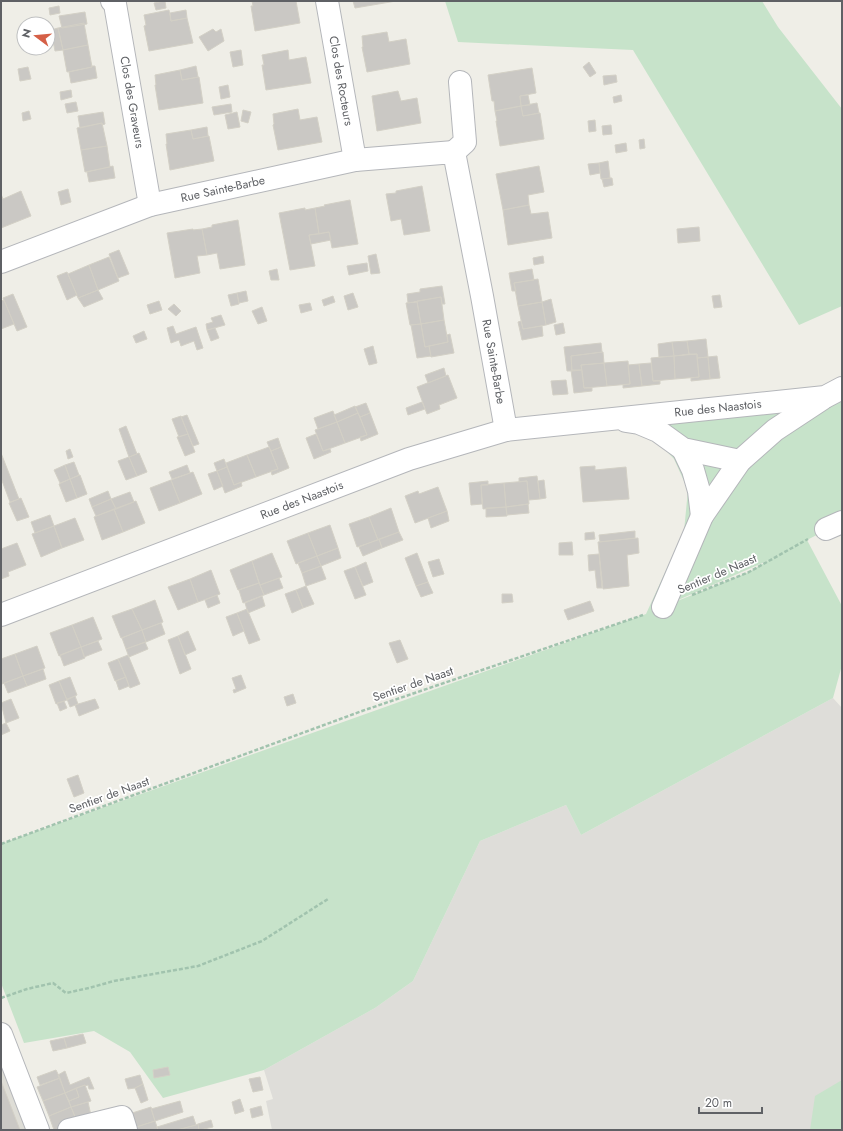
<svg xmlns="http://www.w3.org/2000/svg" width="843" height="1131" font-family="Jost,sans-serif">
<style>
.industrial{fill:#deddd9}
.education{fill:#deddd6}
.green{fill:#c7e3ca;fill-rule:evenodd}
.building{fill:#cac8c4;stroke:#d3d0c6}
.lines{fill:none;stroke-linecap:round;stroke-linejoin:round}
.minor-casing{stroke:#b4b6ba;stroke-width:24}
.path{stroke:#a1c3ae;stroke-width:2.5;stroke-dasharray:4 2;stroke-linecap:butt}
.minor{stroke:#fff;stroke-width:22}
.labels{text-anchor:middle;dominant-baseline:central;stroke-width:3.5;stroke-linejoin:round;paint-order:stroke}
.street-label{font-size:12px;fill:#5f6165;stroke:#fff}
</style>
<rect width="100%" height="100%" fill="#efeee7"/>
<path class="industrial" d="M833,698L842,708V1130H272L266,1101L273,1099L264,1070L375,1008L413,981L480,841L566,805L581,835Z"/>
<path class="education" d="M1,1058L28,1130H1Z"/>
<path class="green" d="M445,1H762L778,27L842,109V306L799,325L633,50L458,42Z
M842,379V522L807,540L842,606V665L833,698L581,835L566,805L480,841L413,981L375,1008L264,1070L163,1098L130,1052L94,1031L24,1043L1,983V844L646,614L684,531L688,490L674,459L629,412L827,386ZM769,560L749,572L660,608Z
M842,1080V1130H810L815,1096Z"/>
<path class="building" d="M165,1L166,8L156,10L154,3Z
M252,1H296L300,23L255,31L251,6H253Z
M353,1H396L355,8Z
M59,6L60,13L50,15L49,8Z
M169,10L171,21L187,18L193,43L149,51L144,26L146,25L144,15Z
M186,10L187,18L171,21L170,13Z
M85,12L87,24L62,28L59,16Z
M84,23L88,45L63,50L58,28Z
M58,28L63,50L55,51L51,30Z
M213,29L216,32L221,29L224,41L208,51L199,37Z
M387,32L389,42L406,39L410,64L367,72L362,47H363L362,36Z
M88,45L92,67L67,72L63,50Z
M241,50L243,65L233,67L230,52Z
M288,50L289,60L306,57L311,83L266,90L262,65H264L262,55Z
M589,62L596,73L590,77L583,67Z
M92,66H95L97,78L71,83L69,72L92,67Z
M196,66L198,77L182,80L180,70Z
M28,67L31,79L20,81L18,69Z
M532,68L536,93L520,96L521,106L495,111L494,101H492L488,75Z
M180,70L182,80L199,77L203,103L159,110L155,85H156L155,75Z
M616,75L617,82L604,85L603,76Z
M228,85L230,97L221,99L219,87Z
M71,90L72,97L61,100L60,92Z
M398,91L401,101L417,98L421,123L377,131L372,96Z
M528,95L530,105L521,106L520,96Z
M621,95L622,101L614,103L613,97Z
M76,102L78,111L67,113L65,104Z
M537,103L539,113L523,116L521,106Z
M231,104L232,112L214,115L212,107Z
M521,106L523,116L540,113L544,139L500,146L496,121H497L495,111Z
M298,109L300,120L317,117L322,142L278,150L273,125L274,124L273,114Z
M243,110L251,112L248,123L241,121Z
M29,111L31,119L23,121L22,113Z
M103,112L105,124L102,125V123L80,128L78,116Z
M237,112L240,127L228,129L225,115Z
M595,120L596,131L589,132L588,121Z
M102,123L107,146L81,150L77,128Z
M611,125L612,134L603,135L602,126Z
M207,127L208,136L193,139L191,130Z
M191,130L193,139L209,136L214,161L170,170L166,144H167L166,134Z
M644,139L645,148L640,149L639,140Z
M626,143L627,151L616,153L615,145Z
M107,146L110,167L85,172L81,150Z
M608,161L610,178L601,179L599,163Z
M599,163L600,173L590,175L588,164Z
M113,166L115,178L89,182L87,172Z
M539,166L544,192L528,195L529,205L503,210L496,174Z
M610,178H612L613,185L604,187L602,179Z
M422,186L430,231L404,235L401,219L391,221L386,194L396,193V191Z
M68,189L71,202L61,205L58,192Z
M21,191L31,216L1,228V194L3,199Z
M350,200L358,244L332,248L329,232L319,234L315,208L325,206L324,205Z
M529,205L531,214L548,212L552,238L508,245L503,210Z
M305,208V210L315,208L319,234L309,235L315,266L290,270L279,213Z
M238,220L245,265L220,269L217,253L207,255L202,229L212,227V225Z
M699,227L700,241L678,243L677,229Z
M193,229V230L202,229L207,255L197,256L200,273L175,278L167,233Z
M329,232L331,240L311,244L309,235Z
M119,250L129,274L118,278L109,254Z
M376,254L380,273L371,274L368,256Z
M543,256L544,263L534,265L533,258Z
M109,257L119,281L98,290L89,265Z
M367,263L368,271L349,275L347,266Z
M89,265L98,290L78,298L68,274Z
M277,269L279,280H271L269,271Z
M532,269L534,280L514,283L516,291H512L509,273Z
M67,272L77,295L67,300L57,276Z
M538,279L542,302L518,306L514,283Z
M442,286L445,304H442L441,297L408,303L407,294L420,292V289Z
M98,290L103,299L84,307L78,298Z
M246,291L248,301L239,303L237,293Z
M237,293L239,304L231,306L228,295Z
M353,293L358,307L348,310L344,296Z
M13,294L27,327L17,331L3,298Z
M720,295L722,307L714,308L712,296Z
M333,296L335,302L324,306L322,300Z
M441,297L444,320L421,324L417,301Z
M551,299L556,322L546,325L542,302Z
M4,300L14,324L1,329V301Z
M159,301L162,310L150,314L147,305Z
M417,302L421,324L410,325L406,303Z
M542,302L546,325L523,329L518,306Z
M310,303L312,310L301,313L299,305Z
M174,304L181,311L176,316L168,309Z
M262,307L267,321L258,324L252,311Z
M221,315L225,325L207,330L206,324L213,322L211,318Z
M444,320L448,342L425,347L421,324Z
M521,321L523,329L542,326L543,336L522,340L518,322Z
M563,323L565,333L556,335L554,325Z
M421,324L425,347L429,346L431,356L417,358L411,325Z
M173,326L176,334L196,327L203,348L197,350L194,341L181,346L179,340L171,343L167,328Z
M215,328L219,338L211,341L207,330Z
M144,331L147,339L136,343L133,336Z
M450,334L454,353L431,357L429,346L448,342L447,335Z
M706,339L708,357L697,358V354H689L687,341Z
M687,341L689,354L674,356L672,342Z
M672,342L674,356L659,357L658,344Z
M601,343L602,352L571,356L572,371H567L564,347Z
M373,346L377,363L369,365L364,349Z
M603,352L604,363L581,365L582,370L572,371L571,356Z
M697,354L699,377L675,379L674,356Z
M674,356L675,379L653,381L651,358Z
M717,356L720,378L710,379L708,357Z
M708,357L710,379L691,381V378L699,377L697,358Z
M628,361L630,384L607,386L604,363Z
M604,363L607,386L584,388L581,365Z
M651,363L653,381H660V384L642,386L639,364Z
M639,364L642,386L623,388V385L630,384L628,365Z
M444,368L446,376L428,383L425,375Z
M571,370H582L584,388H592V391L574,393Z
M448,375L457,398L439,405L440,409L427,414L417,387Z
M566,380L568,394L553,395L551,381Z
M422,402L425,409L408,415L406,408Z
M366,403L370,413L360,417L355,407Z
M355,406L358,413L337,422L334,415Z
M333,411L337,422L318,429L314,418Z
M358,413L367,435L345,443L337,422Z
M370,413L378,434L361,441L360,437L367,435L360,417Z
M187,415L199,444L193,446L181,417Z
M181,416L188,434L179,437L172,419Z
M337,422L345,443L323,451L315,430Z
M126,426L137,454L129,457L119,429Z
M188,434L195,452L185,456L177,437Z
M316,434L323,451L330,449L331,452L314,459L306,438Z
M278,438L281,447L271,451L267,442Z
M269,447L278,469L256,477L247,455Z
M281,447L289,468L272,475L271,471L278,469L271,451Z
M70,449L73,457L68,459L66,451Z
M1,453L19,499L10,502L1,478Z
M139,453L147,472L137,476L129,457Z
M247,455L256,477L234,485L226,463Z
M129,457L137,476L126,480L118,461Z
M224,459L227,467L217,471L214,463Z
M74,462L79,475L70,479L65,465Z
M65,465L70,479L60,483L54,470Z
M187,465L190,473L172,479L169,472Z
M595,466V470L626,467L629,499L583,502L580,467Z
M227,467L234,485L241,482L242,486L225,493L217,471Z
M217,471L223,486L214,490L208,474Z
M193,472L202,494L180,503L171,480Z
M80,475L87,494L77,498L70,479Z
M537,476L540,499L529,500L527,481L519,482V478Z
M70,479L77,498L66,502L59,484Z
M171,480L180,503L159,511L150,488Z
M544,480L546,498L540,499L538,481Z
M488,481V485H481L482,504L471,505L469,483Z
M527,481L529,504L506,507L504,483Z
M504,483L506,507L483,509L481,485Z
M438,487L447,511L415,523L405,496L418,491L419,494Z
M108,491L111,499L92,507L89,499Z
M130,492L134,502L116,509L111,499Z
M21,498L29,517L17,521L9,503Z
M111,499L116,509L96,516L92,507Z
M136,501L145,523L123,532L114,509Z
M528,504L529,513L507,515L506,507Z
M506,507L507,516L486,517V508Z
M391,508L399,532L378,540L369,517Z
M114,509L123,532L102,540L94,517Z
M447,511L449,521L431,528L428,518Z
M50,515L54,526L35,533L31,522Z
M369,517L378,540L357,547L349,524Z
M75,518L84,540L62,548L54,526Z
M330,525L338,548L317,556L308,533Z
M54,526L62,548L41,557L32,534Z
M635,531V538L600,542L599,535Z
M399,532L403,540L382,548L379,539Z
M594,532L595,539L585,540V533Z
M308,533L317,556L296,564L287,541Z
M638,538L639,553L627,555L629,586L603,589L598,542Z
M379,539L382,548L363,556L359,547Z
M572,542L573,555H559V543Z
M17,543L26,565L8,572L9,576L1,579V549Z
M338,548L341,558L321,566L317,556Z
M272,553L282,577L260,585L252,561Z
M417,553L428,582L416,586L405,558Z
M599,554L602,588H597L595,570L589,571L588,555Z
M317,556L321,566L302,573L298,563Z
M439,559L444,574L433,577L428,562Z
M252,561L259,583L238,590L230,570Z
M366,562L373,582L363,586L355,567Z
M321,566L326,579L306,586L302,573Z
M355,567L366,595L355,599L344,571Z
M211,570L220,594L198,602L190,579Z
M279,578L283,588L264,595L260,585Z
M190,579L198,602L178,610L168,587Z
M428,582L433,593L421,597L416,586Z
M259,583L264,595L243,603L239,590Z
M306,586L314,604L303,608L296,590Z
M296,590L303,608L292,613L285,594Z
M502,594H512L513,602L502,603Z
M217,595L220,603L208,608L205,600Z
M262,596L265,606L248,613L245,603Z
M155,600L163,622L142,630L132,609Z
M590,601L594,611L568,620L564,610Z
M132,609L142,630L121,638L112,616Z
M247,609L260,640L249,644L237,613Z
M237,613L244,631L233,636L226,617Z
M93,617L102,639L81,647L72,625Z
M161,623L165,634L146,642L142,630Z
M72,625L81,647L59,656L50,633Z
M142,630L146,642L126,649L122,638Z
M188,631L196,650L185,655L178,636Z
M178,636L191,669L180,674L168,640Z
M400,640L408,659L397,663L389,643Z
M98,641L102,650L84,657L81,647Z
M145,642L148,649L129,657L126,649Z
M37,646L45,668L23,676L15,654Z
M81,647L85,658L64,666L60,655Z
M15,654L23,676L2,684L1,659Z
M128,655L140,684L130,688L118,659Z
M118,659L126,677L115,681L108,663Z
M43,669L46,679L27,686L23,676Z
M241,675L246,688L234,693L233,690L236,689L232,678Z
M23,676L27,686L8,693L4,683Z
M70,677L77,695L67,700L59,681Z
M126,677L129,686L119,690L116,681Z
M59,681L67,700L56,704L49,685Z
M293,694L296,703L287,706L284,697Z
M75,696L78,704L70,707L67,699Z
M11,699L19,718L6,723L1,703Z
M95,699L99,708L79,716L75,705Z
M64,701L67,708L60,711L57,703Z
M6,723L10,731L1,735V725Z
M78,775L84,793L74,797L67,779Z
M83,1034L86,1043L67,1048L64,1038Z
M64,1038L67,1048L53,1051L50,1041Z
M168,1067L170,1075L154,1078L153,1070Z
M56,1070L60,1078L40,1085L37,1077Z
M65,1071L70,1085L89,1077L94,1089H89L88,1085L85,1086V1085L65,1093L58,1075Z
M140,1075L143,1084L135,1088L128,1089L125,1079Z
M260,1077L263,1090L253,1092L249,1079Z
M60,1078L65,1093L43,1101L37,1087Z
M1,1081L20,1130H1Z
M143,1084L148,1100L141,1103L135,1088Z
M85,1085L91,1101L71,1107L69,1101L79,1097L76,1088Z
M76,1088L79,1097L69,1101L65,1093Z
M65,1093L71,1107L49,1116L43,1101Z
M240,1099L244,1111L235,1114L232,1102Z
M180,1101L183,1112L155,1121L151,1109Z
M88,1102L92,1120L78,1124L71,1107Z
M261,1106L263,1115L252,1118L250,1109Z
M71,1107L78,1124L54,1130L49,1116Z
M151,1107L155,1121L130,1129L126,1115Z
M193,1116L196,1125L177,1130H158L157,1127Z
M211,1120L213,1127L199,1130L198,1124Z
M155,1121L158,1130H130V1129Z
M198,1124L199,1130H177L196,1125Z"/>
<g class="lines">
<defs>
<g id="minor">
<path id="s1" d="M112,1L115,4L150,205"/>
<path id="s2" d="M327,1L355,160"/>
<path d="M454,152L465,142L460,82"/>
<path id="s3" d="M1,262L150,205L355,160L454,152L482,296L506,430"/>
<path d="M626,421L639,423L658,431L683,449L740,461"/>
<path d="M683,449L693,470L699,491L702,516"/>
<path d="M826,529L842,522"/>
<path d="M663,607L702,516L740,461L775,430L822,399"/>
<path id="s4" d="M1,615L409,459L506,430L825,397L842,388"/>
<path d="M1,1034L38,1130"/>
<path d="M69,1130L122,1117L126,1130"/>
</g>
</defs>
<use href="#minor" class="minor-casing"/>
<path class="path" d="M692,595L749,572L808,539
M1,844L362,711L643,615
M1,998L27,989L53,983L66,993L89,988L114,981L198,966L262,941L328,899"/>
<use href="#minor" class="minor"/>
</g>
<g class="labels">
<g class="street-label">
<text stroke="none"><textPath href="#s2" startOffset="81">Clos des Rocteurs</textPath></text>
<text stroke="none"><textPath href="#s1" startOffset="104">Clos des Graveurs</textPath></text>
<text stroke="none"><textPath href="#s3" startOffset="234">Rue Sainte-Barbe</textPath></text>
<text stroke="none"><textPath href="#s3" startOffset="682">Rue Sainte-Barbe</textPath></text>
<text stroke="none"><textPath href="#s4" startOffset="751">Rue des Naastois</textPath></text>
<text stroke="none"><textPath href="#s4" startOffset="322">Rue des Naastois</textPath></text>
<text transform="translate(717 574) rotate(-23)">Sentier de Naast</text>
<text transform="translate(413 684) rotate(-19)">Sentier de Naast</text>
<text transform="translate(109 795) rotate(-20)">Sentier de Naast</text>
</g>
</g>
<rect width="843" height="1131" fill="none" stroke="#5f6165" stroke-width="4"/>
<g transform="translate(36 36) rotate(286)"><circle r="19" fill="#ffffff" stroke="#bfc0c1"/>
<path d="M0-3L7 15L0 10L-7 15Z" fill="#d56047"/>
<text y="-6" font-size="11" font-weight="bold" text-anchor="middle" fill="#5f6165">N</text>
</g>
<path d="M699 1107v6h63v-6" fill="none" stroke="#5f6165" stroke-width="2"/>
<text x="705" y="1107" font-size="12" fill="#5f6165" stroke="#ffffff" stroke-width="3" paint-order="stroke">20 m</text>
</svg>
